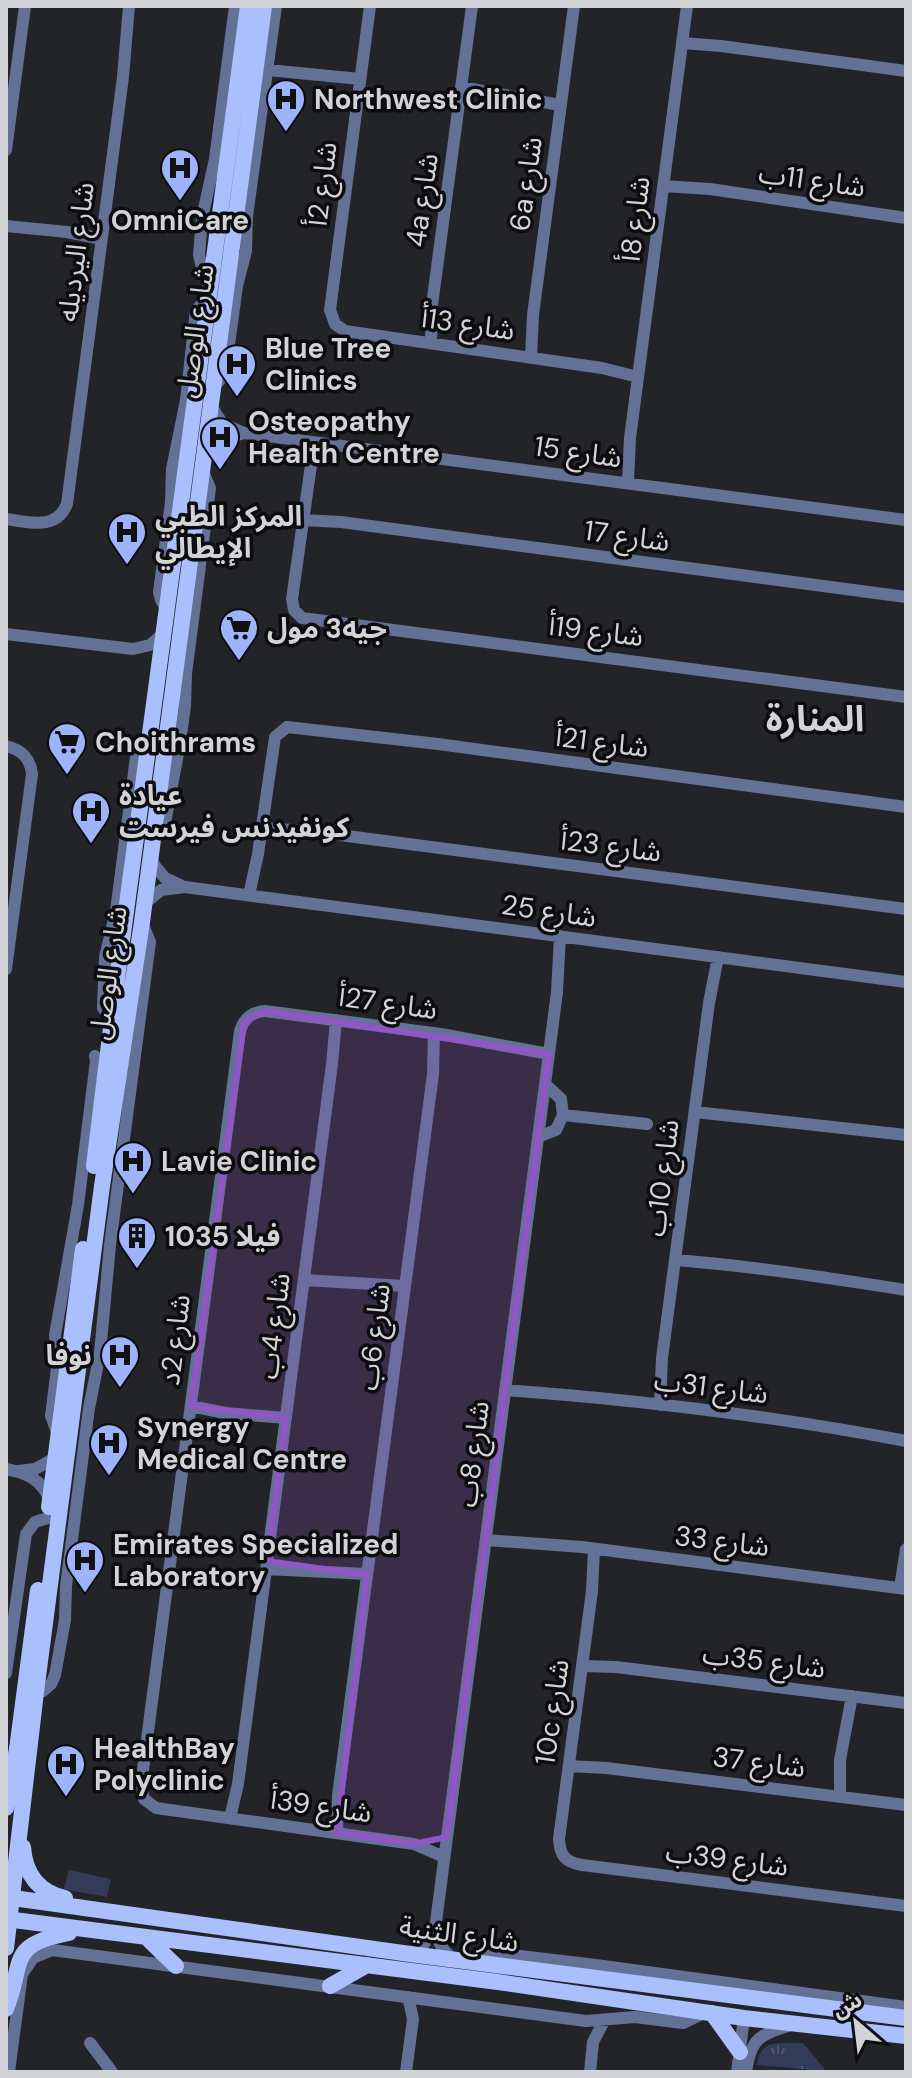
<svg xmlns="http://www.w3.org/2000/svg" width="912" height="2078" font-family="'DM Sans','Noto Sans Arabic',sans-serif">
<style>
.green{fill:#323b59}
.park{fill:url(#park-tufts)}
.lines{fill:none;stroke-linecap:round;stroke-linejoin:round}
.minor{stroke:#647196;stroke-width:12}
.major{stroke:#aabffd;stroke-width:16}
.marked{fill:#9156c5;fill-opacity:0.2;stroke:#9156c5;stroke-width:6;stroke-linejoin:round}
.labels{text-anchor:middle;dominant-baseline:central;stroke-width:7;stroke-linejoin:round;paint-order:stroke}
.poi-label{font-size:28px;font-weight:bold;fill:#d2d3d6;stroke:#0d0d0f;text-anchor:start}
.street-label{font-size:28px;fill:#d2d3d6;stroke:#0d0d0f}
.district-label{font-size:36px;font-weight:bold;fill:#d2d3d6;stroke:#0d0d0f}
</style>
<defs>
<pattern id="park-tufts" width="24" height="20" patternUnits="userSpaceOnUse" patternTransform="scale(2)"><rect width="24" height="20" fill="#323b59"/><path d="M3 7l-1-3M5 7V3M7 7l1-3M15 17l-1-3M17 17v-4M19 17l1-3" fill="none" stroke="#4f5670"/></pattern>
</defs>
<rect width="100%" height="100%" fill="#232428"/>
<path class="green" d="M69,1870L111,1879L107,1897L64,1889Z"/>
<path class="park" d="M803,2043L826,2071L757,2065C761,2037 779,2044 803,2043Z"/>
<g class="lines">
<path class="minor" d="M370,6L330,310L335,324L345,331L602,368L638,377
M682,43L721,46L906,71
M268,70L360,79
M461,87L560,105
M6,150L25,6
M663,186L710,189L906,218
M6,226L67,232L102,239
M213,274L201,264L199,255L202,218L215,159L235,6
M431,343L432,305L472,6
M531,357L533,315L574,6
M212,389L225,374L237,286L246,251L247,216L276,6
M211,406L223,424L244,433L906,520
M314,444L292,599L294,610L302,618L906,697
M205,452L222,437L241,434
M628,482L630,438L687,6
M6,519C29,522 56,531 67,504L123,77L129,6
M302,520L341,522L906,597
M167,610L161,600L159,592L171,502L172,469L186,400L196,310L210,296
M6,634L133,649L150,645L164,633
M6,746C22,750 30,758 32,774L6,969
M262,828L309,831L906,909
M153,840L165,823L180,743L185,706L186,674L210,488L202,469
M150,860L165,878L182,886
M249,895L258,854L275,737L287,727L438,744L906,807
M145,903L161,890L185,887L906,982
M113,1021L103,1008L105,957L116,911L136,757L141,746L151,738
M92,1092L96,1061L95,1056
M695,1112L906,1135
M563,1115L647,1124
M538,1137L556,1130L563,1115L561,1099L545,1084
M675,1260C753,1266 829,1278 906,1290
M304,1280L405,1286
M505,1390C639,1400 774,1416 906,1441
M660,1405L662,1358L709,1003L718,957
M191,1406L225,1413L286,1418
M58,1435L51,1416L57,1368L55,1335L78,1205L92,1093L105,1082
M6,1469C27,1473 41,1479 50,1500
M19,1471L35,1469L55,1458
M486,1540L582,1547L906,1589
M594,1549L592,1591L559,1839C560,1856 565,1862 582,1865L906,1906
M266,1569L367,1574
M900,1588L906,1549
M582,1666L616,1667L906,1703
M6,1673L26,1534L35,1522L48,1518
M36,1692L43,1691L51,1684L55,1675L65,1620L66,1586L89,1408L100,1353L110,1245L150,942L142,922
M569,1766L606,1768L906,1805
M840,1796V1760L852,1696
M230,1818L238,1784L332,1064L336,1020
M337,1833L338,1796L433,1074L434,1033
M444,1857L414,1844L156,1808L144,1799L141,1785L240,1031C244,1018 252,1012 265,1011L441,1034L549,1054
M410,1954L424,1944L435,1925
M455,1960C440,1950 436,1939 436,1922L557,992L560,936
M475,1962L495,1953L596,1965L906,2007
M90,2043L112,2072
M9,2072L22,1974L33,1958L52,1950L586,2021L635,2017L683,2023L706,2012
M406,2072L413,2019L408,1997
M590,2072L593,2042L604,2021
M737,2072L744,2018
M746,2072C751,2037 760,2035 791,2025"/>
<path class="major" d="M94,1166L118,971L248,6
M49,1507L83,1249
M6,1808L17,1749L38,1590
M23,1847C25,1874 38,1892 65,1898
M6,1897L410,1954L906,2018
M6,1919L498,1982L744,2018L906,2036
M148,1939L176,1966
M6,1948L36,1692L102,1186L142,922L264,6
M330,1986L367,1965
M6,2009C25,1962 6,1945 69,1933
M712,2013L740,2052"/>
</g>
<path class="marked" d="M265,1011L549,1054L447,1837L414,1844L337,1833L367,1575L267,1561L286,1418L191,1406L244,1022Z"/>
<defs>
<symbol id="hospital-pin" viewBox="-11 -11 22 30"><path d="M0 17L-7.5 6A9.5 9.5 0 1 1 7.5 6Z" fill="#9db4fd" stroke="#0d0d0f"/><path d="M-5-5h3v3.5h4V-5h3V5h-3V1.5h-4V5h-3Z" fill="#111"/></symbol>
<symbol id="supermarket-pin" viewBox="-11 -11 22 30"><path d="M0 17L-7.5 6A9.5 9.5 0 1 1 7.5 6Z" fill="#9db4fd" stroke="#0d0d0f"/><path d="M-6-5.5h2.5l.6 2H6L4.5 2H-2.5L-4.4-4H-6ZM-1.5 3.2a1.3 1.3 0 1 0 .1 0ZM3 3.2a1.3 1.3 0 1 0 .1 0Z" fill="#111"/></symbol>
<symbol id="building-pin" viewBox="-11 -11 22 30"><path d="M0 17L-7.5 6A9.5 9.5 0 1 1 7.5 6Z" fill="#9db4fd" stroke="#0d0d0f"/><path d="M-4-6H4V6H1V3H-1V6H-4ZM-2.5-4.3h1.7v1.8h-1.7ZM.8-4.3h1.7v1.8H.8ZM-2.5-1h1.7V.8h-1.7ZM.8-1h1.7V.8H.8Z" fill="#111"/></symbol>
</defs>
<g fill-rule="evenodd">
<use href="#hospital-pin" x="264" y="77" width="44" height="60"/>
<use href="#hospital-pin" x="158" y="146" width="44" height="60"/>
<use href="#hospital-pin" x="215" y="342" width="44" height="60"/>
<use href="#hospital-pin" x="198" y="415" width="44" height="60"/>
<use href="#hospital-pin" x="105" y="510" width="44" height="60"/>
<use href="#supermarket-pin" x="217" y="606" width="44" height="60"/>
<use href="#supermarket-pin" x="45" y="720" width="44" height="60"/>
<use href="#hospital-pin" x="69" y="789" width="44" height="60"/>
<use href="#hospital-pin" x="111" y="1139" width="44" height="60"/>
<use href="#building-pin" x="115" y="1214" width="44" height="60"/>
<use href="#hospital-pin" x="98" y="1333" width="44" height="60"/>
<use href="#hospital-pin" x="87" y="1421" width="44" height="60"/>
<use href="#hospital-pin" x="63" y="1538" width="44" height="60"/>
<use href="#hospital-pin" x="44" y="1742" width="44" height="60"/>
</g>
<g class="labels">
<g class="poi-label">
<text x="314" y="99">Northwest Clinic</text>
<text x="180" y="220" text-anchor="middle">OmniCare</text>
<text x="265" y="348">Blue Tree<tspan x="265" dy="32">Clinics</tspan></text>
<text x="248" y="421">Osteopathy<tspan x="248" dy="32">Health Centre</tspan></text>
<text x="155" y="516">المركز الطبي<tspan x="155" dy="32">الإيطالي</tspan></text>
<text x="267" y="628">جيه3 مول</text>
<text x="95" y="742">Choithrams</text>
<text x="119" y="795">عيادة<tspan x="119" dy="32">كونفيدنس فيرست</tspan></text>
<text x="161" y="1161">Lavie Clinic</text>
<text x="165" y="1236">فيلا 1035</text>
<text x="92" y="1355" text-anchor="end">نوفا</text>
<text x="137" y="1427">Synergy<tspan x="137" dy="32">Medical Centre</tspan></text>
<text x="113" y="1544">Emirates Specialized<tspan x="113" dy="32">Laboratory</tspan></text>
<text x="94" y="1748">HealthBay<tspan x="94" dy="32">Polyclinic</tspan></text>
</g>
<g class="street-label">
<text transform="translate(812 180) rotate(8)">شارع 11ب</text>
<text transform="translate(322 184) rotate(-83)">شارع 2أ</text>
<text transform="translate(526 184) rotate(-82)">6a شارع</text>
<text transform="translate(422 200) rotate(-82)">4a شارع</text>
<text transform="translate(635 219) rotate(-83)">شارع 8أ</text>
<text transform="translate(76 252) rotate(-83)">شارع اليرديله</text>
<text transform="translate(468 324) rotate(8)">شارع 13أ</text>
<text transform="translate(195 331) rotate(-82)">شارع الوصل</text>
<text transform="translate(578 452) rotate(8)">شارع 15</text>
<text transform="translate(627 536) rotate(8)">شارع 17</text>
<text transform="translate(596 631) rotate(7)">شارع 19أ</text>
<text transform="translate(602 742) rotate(7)">شارع 21أ</text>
<text transform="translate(611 846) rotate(7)">شارع 23أ</text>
<text transform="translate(549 911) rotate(8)">شارع 25</text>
<text transform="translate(108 973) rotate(-82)">شارع الوصل</text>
<text transform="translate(388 1003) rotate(8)">شارع 27أ</text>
<text transform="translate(662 1178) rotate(-83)">شارع 10ب</text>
<text transform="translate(274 1326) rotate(-83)">شارع 4ب</text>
<text transform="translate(374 1337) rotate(-83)">شارع 6ب</text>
<text transform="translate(175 1340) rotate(-83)">شارع 2د</text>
<text transform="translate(711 1387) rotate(7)">شارع 31ب</text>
<text transform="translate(473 1454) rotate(-83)">شارع 8ب</text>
<text transform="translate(722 1541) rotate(7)">شارع 33</text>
<text transform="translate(764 1661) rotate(7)">شارع 35ب</text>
<text transform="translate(552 1712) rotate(-82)">10c شارع</text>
<text transform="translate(759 1762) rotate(7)">شارع 37</text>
<text transform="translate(321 1806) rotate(8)">شارع 39أ</text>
<text transform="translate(727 1859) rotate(7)">شارع 39ب</text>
<text transform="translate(459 1934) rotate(8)">شارع الثنية</text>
</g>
<g class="district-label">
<text x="815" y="718">المنارة</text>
</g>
</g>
<rect width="912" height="2078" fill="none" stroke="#d2d3d6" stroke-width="16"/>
<g transform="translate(856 2022) rotate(332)" stroke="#0d0d0f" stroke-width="6" paint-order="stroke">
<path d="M0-6L14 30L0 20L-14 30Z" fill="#d2d3d6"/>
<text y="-12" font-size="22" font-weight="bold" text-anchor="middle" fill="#d2d3d6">ش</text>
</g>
</svg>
